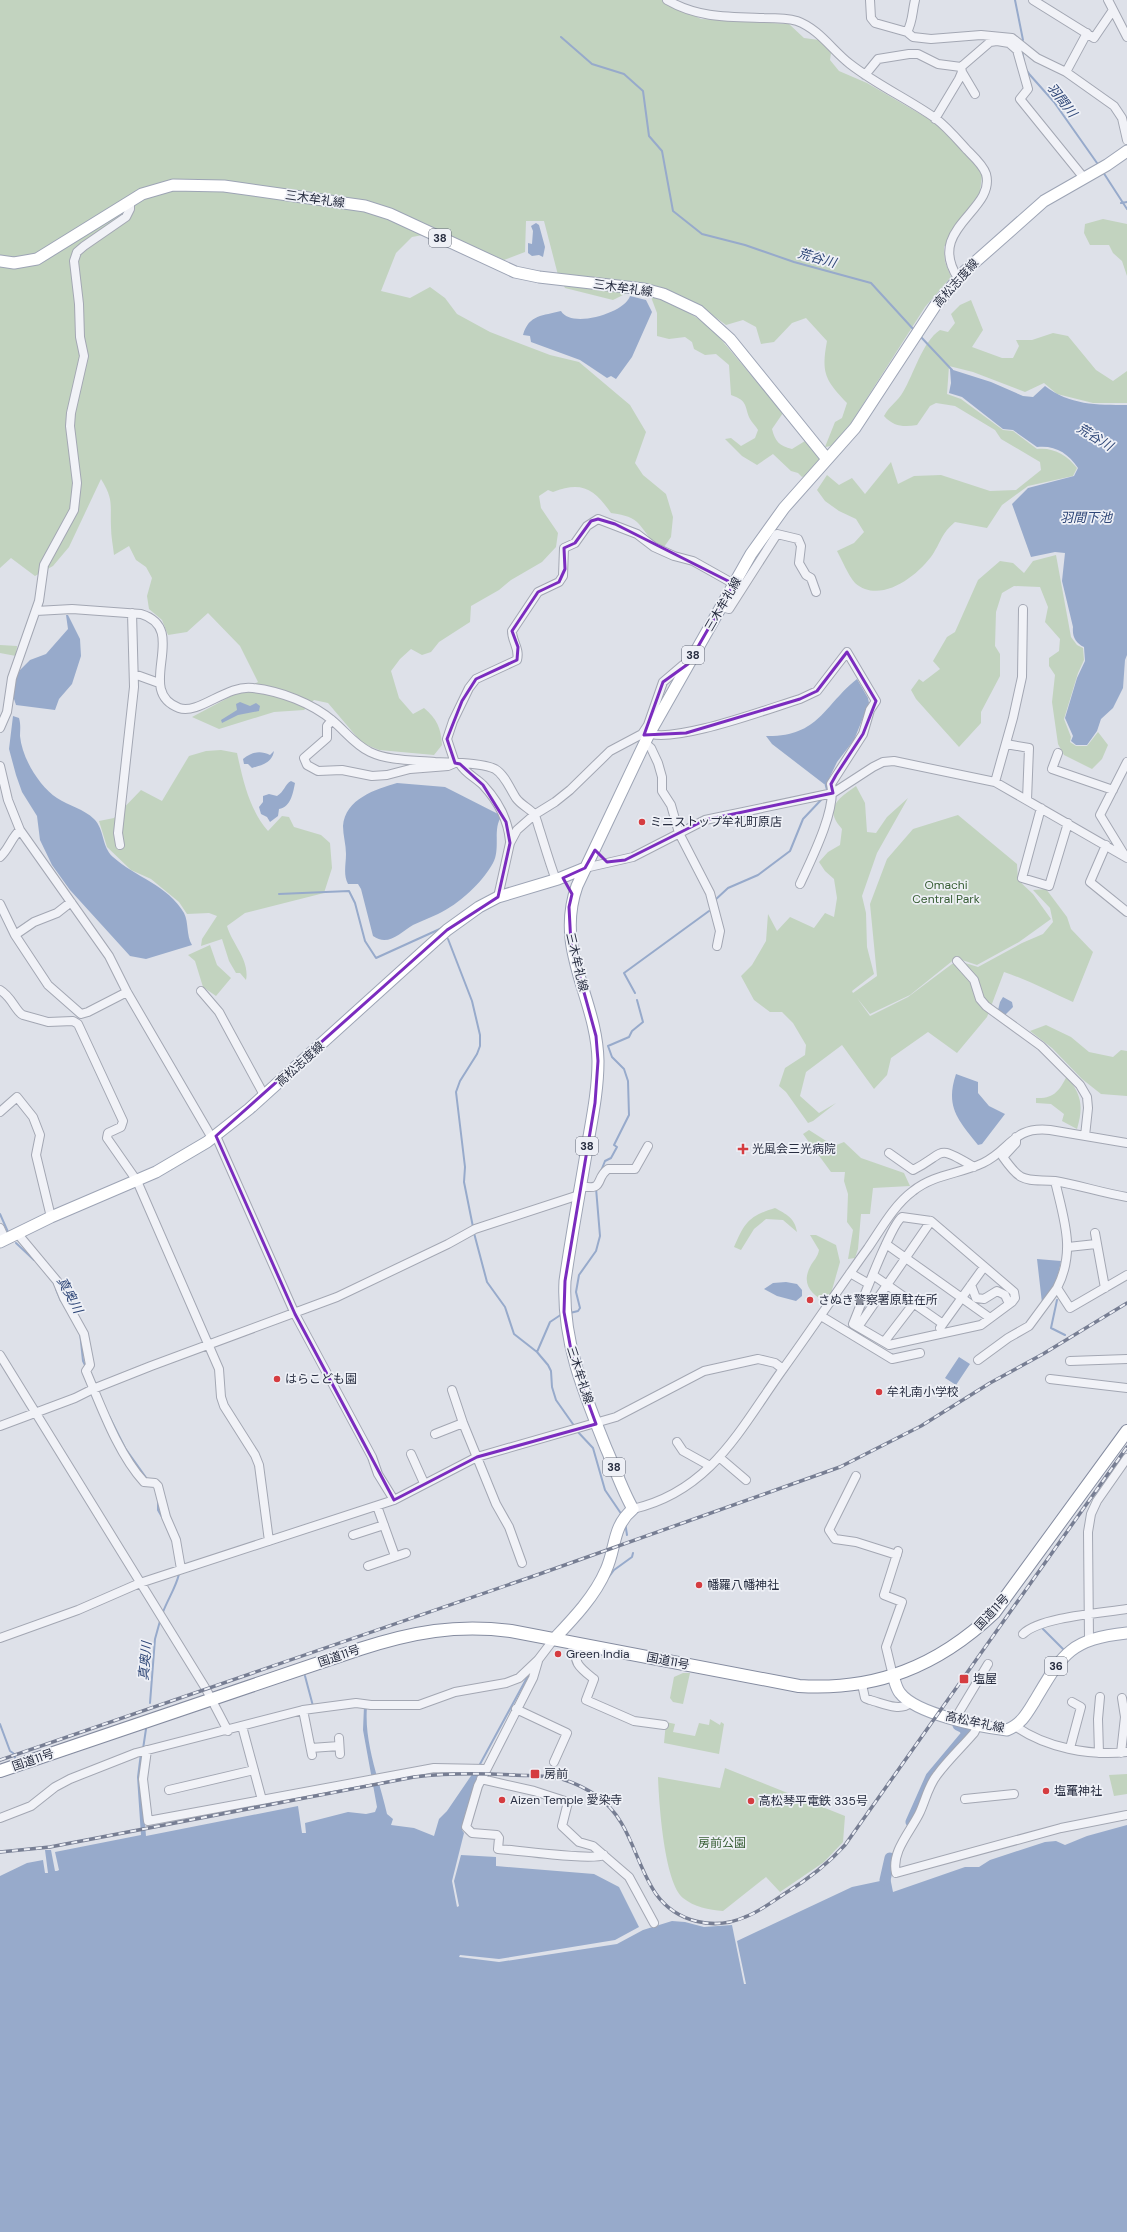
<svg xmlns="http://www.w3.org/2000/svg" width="1127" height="2232" font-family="'DM Sans','Noto Sans JP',sans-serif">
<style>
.green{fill:#c2d3bf}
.water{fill:#97aacb}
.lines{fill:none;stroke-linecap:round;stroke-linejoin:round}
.stream{stroke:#97aacb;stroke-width:2}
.river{stroke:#97aacb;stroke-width:11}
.minor-casing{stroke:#a3a7b3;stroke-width:10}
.major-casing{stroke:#9da4b5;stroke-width:13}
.highway-casing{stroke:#858ca0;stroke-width:14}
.minor{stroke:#f1f2f7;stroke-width:8}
.major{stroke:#fff;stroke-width:11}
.highway{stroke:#fff;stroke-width:12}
.rail-casing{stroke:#777e93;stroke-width:3.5}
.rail{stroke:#eef0f6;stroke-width:2;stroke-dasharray:6;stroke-linecap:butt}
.marked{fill:none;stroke:#7b2cbf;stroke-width:3;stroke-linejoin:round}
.poi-dot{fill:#d53c40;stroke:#eef0f6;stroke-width:1.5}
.labels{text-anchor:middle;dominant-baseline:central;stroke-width:3.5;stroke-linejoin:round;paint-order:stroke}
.shield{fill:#eef0f6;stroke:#636877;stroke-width:1}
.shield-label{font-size:11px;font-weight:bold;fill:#272d40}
.street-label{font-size:12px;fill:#272d40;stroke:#eef0f6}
.poi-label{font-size:12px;fill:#272d40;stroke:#eef0f6;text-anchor:start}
.park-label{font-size:12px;fill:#365d33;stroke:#eef0f6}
.water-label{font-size:13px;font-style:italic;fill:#2e4677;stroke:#eef0f6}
</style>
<rect width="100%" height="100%" fill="#dee1e9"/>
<path class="green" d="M0,0H662L701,19L789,24L804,38L819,40L831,53L830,60L839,71L867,83L934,122L975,162L982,175L980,192L944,247L945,262L951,277L925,307L837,445L825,447L835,422L842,418L847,403C825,380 821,373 827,341L806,318L792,323L774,342L761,344L756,327L743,320L726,325C693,300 677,293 636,283L627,293L613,300L565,288L558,275L544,221H526L525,252L504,260L439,232L412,237L396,253L381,291L410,298L430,287L445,298L457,314L490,332L550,355L579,362L630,405L646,432L635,463L643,475L666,494L673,517L671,537L664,547C648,541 648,533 637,522C631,516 619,514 611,513C594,488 581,481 553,492L548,490L539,496L541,508L558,533L556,547L542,562L511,580L499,590L471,606L470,622L439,642L431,652L422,655L411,649L400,659L391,671L399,698L413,714L424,708C437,719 441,728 442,745L434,755L379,750L362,743L328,703L314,700L304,710L274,712L219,729L192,717L258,682L240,646L208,613L187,632L168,635L162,620L149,609L147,596L152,578L146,567L136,560L129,546L114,555C113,546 111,536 111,527C110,504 114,500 101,479L69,547L53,566L35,576L11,558L0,568Z
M1103,219L1127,224V276L1122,261L1113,253L1109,245H1090L1084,233L1085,224Z
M651,297L670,302L709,325L783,413L772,429C775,441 779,446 792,449L805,441L821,459L808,475L802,477L798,473L791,471L773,454L757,465L742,456L725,439L731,438L741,446L755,438L758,430C756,426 752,423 750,419C744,407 749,401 731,395L729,365L716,354L705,355L694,349L692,342L685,337L669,339L657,336V313Z
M971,300L983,330L972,347L1002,358H1013L1019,346L1016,340H1032L1053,333L1068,336L1096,370L1113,381L1127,371V403H1093L1057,394L1044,383L1025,392L973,372L949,366L947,394L961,399L1003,430L1013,431L1037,449C1053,447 1067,455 1077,468L1073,476L1028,486L1002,505L987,528L955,522C941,534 942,540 933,554C918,576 880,605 855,583C848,575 842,560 837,551L854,543L864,532L856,519L839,511L825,501L817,490L827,475L839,485L852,478L865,494L891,462L898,484L914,476L941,475L990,491L1016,490L1041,470L1040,462L1001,439L995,430L955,406L936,403L930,406L917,425C904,427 894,427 884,416C889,406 898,401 903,392C914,374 922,342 940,330L948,332L955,323L951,314L960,305Z
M1056,555L1071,637L1077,645L1083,648L1084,660L1078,673L1064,719L1071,737L1070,742L1076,746H1087L1098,732L1108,745L1102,759L1092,769L1064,755L1058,744L1052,702L1055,675L1049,666V658L1059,651L1060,639L1045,622L1048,607L1040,587L1014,586L1002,593L996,612L995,646L1000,654V676L981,712V723L959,747L916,699L911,690L919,679L923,682L940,669L933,661L947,637L955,632L978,580L1000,561L1013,563L1024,573L1033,561Z
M0,645L17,646L16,656L0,653Z
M221,750L237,753C243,780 249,809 268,831L282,816L289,817L294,827L321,835L330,843L332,868L324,893L245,913L227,926C232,944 250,960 246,980L240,973H236L229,961L222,939L201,946L202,939L217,916L209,913L187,914L179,902L151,879L131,870L107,847L99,821L114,818L141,790L162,801L189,756L206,751Z
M856,786L865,803L867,832L876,833L887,817L908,798L877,853L862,896L866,913L867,947L874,974L852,991L853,993L877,976L870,904L887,859L913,829L958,815L1017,864L1018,880L1033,894L1051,919L1019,942L977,965L956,958L910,995L870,1014L857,998L870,1016L908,997L952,964L962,962L978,967L1022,943L1043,934L1053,922L1050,908L1033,890L1046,889L1067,917L1071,929L1093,952L1073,1002C1050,992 1028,980 1004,972L987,1017L957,1053L928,1032L891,1058L887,1075L874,1089L842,1045L806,1072L800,1096L819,1113L836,1103L813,1121L808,1123L786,1092L779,1086L785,1068L805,1055L806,1045L793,1023L782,1012H770L754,1000L741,976L752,965L766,941L768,914L777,931L790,917L814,928L825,913L834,917L837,898L834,879L825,871L819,862L828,852L840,845L842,829C823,808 838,799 856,786Z
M210,945L217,965L231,978L216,996L203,987L195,961L188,955Z
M1046,1025L1071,1037L1089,1052L1113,1057L1121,1050L1127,1051V1096L1101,1094L1082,1079L1052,1048L1030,1031Z
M1067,1076C1081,1095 1084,1105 1077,1129L1062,1121L1064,1114L1051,1104L1036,1103V1098C1054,1099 1059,1091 1067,1076Z
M809,1130L834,1146L844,1142L861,1158L904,1173L910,1186L873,1188L870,1214H861L858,1249L855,1258L848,1259L853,1230L847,1222L848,1194L844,1181L845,1172H831L803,1134Z
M775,1208C786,1214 795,1218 797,1232L783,1220L766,1219L754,1229L741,1250L734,1247C745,1222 749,1216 775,1208Z
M810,1235H816L836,1245L840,1262L832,1290V1294L826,1303C812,1294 801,1285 810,1267C813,1261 818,1257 819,1250Z
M683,1673H690L683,1704L673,1702L670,1698L674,1677Z
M710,1719L720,1725L721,1722L724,1724L719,1754L664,1743L666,1722L675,1724L673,1732L695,1736L699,1723L709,1725Z
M725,1768L845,1816L843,1842L824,1862L780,1892L766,1877L723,1911C709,1910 694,1907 683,1898C664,1882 659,1802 658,1777L720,1788Z
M1127,1774V1794L1114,1796L1109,1775Z"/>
<path class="water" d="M536,223L539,225L545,247L543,257L539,255L532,256L528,253V243L532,244L533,231L531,226Z
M630,296L646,300L652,312L632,357L616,379L611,376L607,378L580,360L531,342L530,336L523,335C529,314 543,316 561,311C571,329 625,313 630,296Z
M950,369L991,382L1023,396L1033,397L1045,386C1069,405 1097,405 1127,405V655L1125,660L1123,688L1113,708L1101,719L1097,731L1087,745H1076L1071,741L1073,736L1065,718L1077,678L1085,661L1084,647C1076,643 1072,637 1073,627L1062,581L1065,553L1055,552L1031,557L1012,504L1028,488L1074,476L1078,468C1068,453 1055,445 1037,447L1013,430L1003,429L962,397L949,393L951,383Z
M66,615H68L80,639L81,656L72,684L59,699L55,710L16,705L13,696L15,679L20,670L30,660L46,654L68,629Z
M857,679L868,698L869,703L854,740L837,762L827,783L824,784L772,744L766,736C819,737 823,706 857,679Z
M240,702L250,706L256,703L260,706L259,711L238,715L222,723L221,720L237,710L236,704Z
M13,716L19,718C21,725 20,730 20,736C22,758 39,786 57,798C69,806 84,809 94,819C105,830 101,846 113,857C135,877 168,885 184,913C189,923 186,935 192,945L146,959L130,956L70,890L52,865L40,840L37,816L22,792L16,775L9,749Z
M274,751C272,763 262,765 252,768L248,764H244L243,759C252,752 260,750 270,755Z
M291,781L295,783C293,793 291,807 279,809L278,816L270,822L267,817L261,814L259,807L263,802V796L269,794L277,796C284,792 285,784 291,781Z
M397,783L445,787L502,816C492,828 501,848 493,863C482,883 459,904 438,914C430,918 421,921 413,925C400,933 388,947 373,936L361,889L358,884H348C343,875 346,864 346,854C346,845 343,835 343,826C345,799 376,789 397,783Z
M1003,997L1012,1002L1013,1007L1004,1016L998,1010L1000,1002Z
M956,1074L978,1082V1093L989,1106L1005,1114L982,1144L978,1145C958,1120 945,1107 956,1074Z
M1037,1259L1061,1261C1058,1278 1053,1290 1042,1303Z
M786,1282L797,1284L802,1290V1296L796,1301L777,1296L764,1289L773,1283Z
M959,1357L970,1364L956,1385L945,1378Z
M364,1706L367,1707C364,1743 379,1779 387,1814L393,1819L391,1825L414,1828L434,1836L439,1819L447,1811L475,1770H480L465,1814L462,1830L464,1833L452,1881L457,1907L459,1906L454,1881L461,1855L496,1857V1866L594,1874L619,1887L639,1927L615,1940L499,1959L460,1955L459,1957L499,1962L617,1944L643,1930L672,1921L685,1922L704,1927L732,1925L744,1984H746L737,1941L852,1887L885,1880L890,1877L893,1892L965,1867H979L990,1860L1045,1842L1056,1841L1065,1845L1087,1836L1127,1825V2232H0V1876L27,1863L43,1860L45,1873H48L45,1850H51L55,1871H57L59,1870L55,1852L141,1835L137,1777L140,1753L144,1752L141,1777L146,1836L298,1806L302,1833H306L305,1823L348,1812L366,1814L375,1812L377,1807L363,1730Z"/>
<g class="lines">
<path class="stream" d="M1015,0L1023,40
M561,37L592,64L624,74L643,91L649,136L662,151L673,211L702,234L745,245L794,262L871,283L914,330
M1022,51L1025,68L1030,75L1054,102L1097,163
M1103,172L1127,209
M1121,203L1127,202
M920,336L952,370
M825,782L827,790
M279,894L349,891L355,903L365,941L376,958L442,928
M714,901L728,888L758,875L790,851L803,819L821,800
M448,939L472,1001L480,1035V1046L477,1054L460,1081L456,1092L465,1167L464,1182L473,1227
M635,993L624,973L709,911
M601,1171L605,1161L611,1158L617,1147L614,1145L629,1115L628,1081L624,1069L612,1057L608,1046L629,1037L632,1031L643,1022L637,1000
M0,1214L8,1232
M474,1233L487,1282L505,1307L514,1334L537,1352L548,1365L551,1371L552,1387L556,1400L575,1427
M16,1243L34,1260
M56,1289L61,1301
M1057,1300L1051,1328L1065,1335
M570,1313L578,1311L580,1308L576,1292L579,1275L596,1251L600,1236L596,1188
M80,1332L83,1361L86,1367
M537,1352L550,1322L562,1314
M109,1416L125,1448L147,1479
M577,1431L593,1448L605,1490L622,1515
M158,1502V1510L162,1517
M625,1522L627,1535
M608,1578L614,1570L632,1557L633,1553
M163,1612C168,1599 176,1587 179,1574
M1042,1628L1065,1651
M305,1676L313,1706
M150,1703L155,1639L160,1621
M0,1724L10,1751L13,1753L16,1760
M143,1749L146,1729
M479,1766L529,1674"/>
<path class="river" d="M911,1822L931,1777L967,1734L964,1728L958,1725
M885,1880L890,1858"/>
<defs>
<path id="minor" d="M667,0C698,18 728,17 764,18C774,18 787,18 797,21C819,29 832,50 850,64C877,85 908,99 935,118C947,127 957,139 967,150C974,157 983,165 986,174C996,211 925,228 958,278
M870,0L871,18L875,23L907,32L913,37L931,39L981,35L1012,38L1037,58L1066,72L1114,106L1122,118L1127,140
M1033,0L1094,38L1113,10
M1108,0L1127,37
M907,32C913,21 912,12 915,0
M962,72L975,94
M1066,72L1087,33
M865,75L878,59L909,54H918L938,64L961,67L990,42L997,41L1009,43L1017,50L1028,89L1020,99L1084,178
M935,119L959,79L962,72L961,67
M721,607L729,609L777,534L798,539L801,546L799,563L806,575L811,578L816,592
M36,611L72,609L141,614C191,629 133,691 179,708C199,715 227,684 253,688C280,691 312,703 333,721C345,731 355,745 370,752C389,761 414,760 435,762C451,763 481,762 495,769C505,775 510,789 516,798C521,805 529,808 534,814C537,819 538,826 540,831C545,847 550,864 556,880
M134,674L159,683
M332,720L327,726V738L304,758L307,765L318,771L342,770L372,776L387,775L410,769L448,766L455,763L447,739L453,721L469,688L476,679L517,660C520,648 512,642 512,631L538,592L559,582L563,576L564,548L575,543L587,526L598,519L637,534L654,547L674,556L693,561L734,584
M0,728L7,712L12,678L39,601L44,565L74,510L77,483L70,426L71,413L84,356L80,337L79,304L74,261L77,252L84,246L126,217L130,209V202
M645,732C670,746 770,708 800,699L817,691L847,652L876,701L870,710L863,734L831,784C837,809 811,860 800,884
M645,743L651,748L658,763L662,777V791L671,805L679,833L710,893L720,931L717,946
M1006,744L1029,748L1027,800
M1058,753L1052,769L1113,790
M460,764C465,773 476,778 483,785C498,801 508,819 510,841
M0,766L8,800L20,830L109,956L127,992L212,1138
M995,782L1013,718L1022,677L1023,609
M1041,808L1022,878L1049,886L1068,823
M120,845L118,833L134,687L132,613
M1106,845L1090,882L1127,912
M1125,856L1100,815L1127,762
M0,857C9,849 11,838 20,830
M585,868L633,857L705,820L833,793L873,767L883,762L894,761L995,782L1127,858
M498,897L510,843L517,830L534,815L555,802L570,790L610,751L642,734L648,725L663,682L683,665L688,664
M0,904L15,935L34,922L57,913L71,902
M15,935L48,985L81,1014L88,1012L127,992
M957,961L974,980L980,999L986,1006L1041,1046L1080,1085L1087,1097L1088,1108L1085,1136
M0,990C12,997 16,1012 23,1015L48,1022L73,1021L78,1024L123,1121L121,1127L108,1133L107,1138L137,1181L219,1369L221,1397L224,1406L255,1455L259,1465L269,1541
M201,991L219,1012L264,1095
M0,1112L17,1097L33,1117L40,1135L36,1155L51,1217
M216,1136L295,1314L372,1457L378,1474L394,1500
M1016,1137V1143L1003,1157C1022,1184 1024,1179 1055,1181C1064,1220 1076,1251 1057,1288L1070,1308L1127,1275
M889,1153L913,1170C947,1153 934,1143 974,1167
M1055,1181C1079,1185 1102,1193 1127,1197
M580,1186C606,1191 594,1179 608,1169H635L648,1146
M902,1217L931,1221L1014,1292L1015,1298L1012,1302L981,1325L889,1345L853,1324C860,1307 891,1224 902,1217Z
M0,1228L5,1239
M17,1233L57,1281L64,1298L84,1334L90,1365L86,1371C101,1406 118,1454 144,1482L155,1483L158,1486L166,1517L176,1540L181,1569
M1095,1233L1105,1288
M886,1244L990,1318
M1068,1247L1096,1244
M850,1273L869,1284
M873,1275L943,1324
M971,1285L976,1298L984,1299L997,1291L1005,1295L1009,1304
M821,1316L892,1359L920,1353
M858,1327L931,1221
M940,1328L984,1267
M884,1342L914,1303
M0,1355L206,1689L228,1731
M978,1360L1008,1338L1029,1326L1057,1288
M1070,1361L1127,1359
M1050,1379L1127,1388
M452,1390L463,1423L496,1504L509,1527L522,1563
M0,1426L75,1398L93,1389L151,1366L337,1297L448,1244L475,1229L579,1195
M435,1434L463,1423
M677,1442L683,1451L710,1466
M411,1454L424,1483
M719,1457L746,1480
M856,1476L829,1530L835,1539L856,1542L897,1555
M377,1506L395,1556
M633,1509C711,1491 740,1429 783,1369C812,1329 839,1288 868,1248C881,1229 894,1205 913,1191C934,1174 960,1174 983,1163C1011,1150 1012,1126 1050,1130L1127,1143
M353,1535L384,1525
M368,1566L406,1553
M1023,1634C1040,1617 1102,1613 1127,1609
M0,1638L78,1610L140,1583L394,1500L477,1457L616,1417L704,1371L758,1359L775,1363L783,1369
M1089,1639L1088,1532L1091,1514L1097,1501L1127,1458
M577,1644C572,1663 580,1668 594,1679L586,1700L634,1721L664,1725
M538,1661L533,1678L478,1786L466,1827L472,1833L497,1835L499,1838L498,1849C517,1850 591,1861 604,1855
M893,1676L886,1647L902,1602L884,1595L898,1551
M863,1689L865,1698L870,1700C882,1703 900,1712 910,1703
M516,1709L567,1733L554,1762
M303,1710L312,1755
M955,1719L988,1664
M978,1725L974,1733C962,1747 948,1760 937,1775C928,1786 925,1802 919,1814C910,1832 891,1852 896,1873L1061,1828L1127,1815
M242,1726L262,1800
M1015,1726C1046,1748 1090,1756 1127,1752
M339,1738L340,1754
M311,1748L339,1746
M1070,1748L1081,1707L1072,1702
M147,1750L143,1779L148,1821L434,1768L486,1769
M1099,1753L1098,1719L1100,1697
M1121,1753L1125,1717L1122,1698
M481,1779L534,1791L568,1802L562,1826L579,1842L593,1846L629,1877L654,1923
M169,1790L254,1770
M965,1799L1014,1794
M0,1818L31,1806L55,1787L70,1779L136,1753L303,1710L356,1703L371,1705H419L455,1692L506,1683L519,1678L538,1660L554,1639"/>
<path id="major" d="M0,261L14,263L37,259L142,194L173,185L224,186L365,206L390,214L515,272L539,277L644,289L663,294L699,311L730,339L827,459
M0,1242L51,1217L156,1172L207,1142L249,1109L447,930L479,907L498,897L558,879L585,868
M554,1639C573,1619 595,1596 606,1570C616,1549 612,1526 633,1509C622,1490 615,1468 606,1448C584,1393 562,1341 565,1281C571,1238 579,1196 586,1154C591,1123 598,1093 598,1061C597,998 554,951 577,886L649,734L751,554L784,508L855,428L935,306L965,271L1044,201L1107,165L1127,151
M893,1676C895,1681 896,1688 900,1693C916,1714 981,1727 1007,1730C1021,1724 1026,1715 1034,1702C1062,1655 1069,1639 1127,1633"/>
<path id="highway" d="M0,1771L360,1649C413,1632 456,1624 511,1631L799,1686C876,1691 938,1666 994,1613L1127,1431"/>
</defs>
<use href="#minor" class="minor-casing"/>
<use href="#major" class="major-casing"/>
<use href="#highway" class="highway-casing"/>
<use href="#minor" class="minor"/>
<use href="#major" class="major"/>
<use href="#highway" class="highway"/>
<defs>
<path id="rail" d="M0,1760L534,1576L840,1467L921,1426L990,1383L1043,1354L1127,1303
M0,1852L50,1847L414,1777C447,1773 480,1773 514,1775C530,1776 547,1775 562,1779C575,1783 587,1789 597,1796C631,1820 634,1862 656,1894C676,1922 714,1931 745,1917C759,1912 772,1902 784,1894C807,1880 827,1865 845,1845L1127,1447"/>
</defs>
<use href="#rail" class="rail-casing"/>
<use href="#rail" class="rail"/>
</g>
<path class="marked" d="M598,519L615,524L734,584L688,664L663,682L644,735L686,733L800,699L817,691L847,652L876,701L863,734L836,775L831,784L833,793L705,820L625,860L607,862L595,850L585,868L563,878L572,894L569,907L571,945L596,1036L598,1061L595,1103L565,1281L564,1312L573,1361L596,1424L477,1457L394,1500L295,1314L216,1136L447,930L498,897L510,843L506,822L483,785L460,764L455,763L447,739L462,701L476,679L517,660L518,647L512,631L538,592L559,582L565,569L564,548L575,543L591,521Z"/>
<g class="poi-dot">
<circle cx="642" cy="822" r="4"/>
<path d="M741 1143h4v4h4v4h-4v4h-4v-4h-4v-4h4z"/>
<circle cx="810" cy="1300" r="4"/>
<circle cx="277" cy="1379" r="4"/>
<circle cx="879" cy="1392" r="4"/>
<circle cx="699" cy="1585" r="4"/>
<circle cx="558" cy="1654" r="4"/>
<rect x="959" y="1674" width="10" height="10" rx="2"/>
<rect x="530" y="1769" width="10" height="10" rx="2"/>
<circle cx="1046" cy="1791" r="4"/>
<circle cx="502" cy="1800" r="4"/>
<circle cx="751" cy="1801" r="4"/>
</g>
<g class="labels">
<g class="shield">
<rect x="429" y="229" width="22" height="18" rx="3"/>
<rect x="682" y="646" width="22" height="18" rx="3"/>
<rect x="576" y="1137" width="22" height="18" rx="3"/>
<rect x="603" y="1458" width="22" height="18" rx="3"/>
<rect x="1045" y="1657" width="22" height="18" rx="3"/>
</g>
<g class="shield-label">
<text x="440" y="238">38</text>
<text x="693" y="655">38</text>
<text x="587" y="1146">38</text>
<text x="614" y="1467">38</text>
<text x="1056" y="1666">36</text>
</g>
<g class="street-label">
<text transform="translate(315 199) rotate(8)">三木牟礼線</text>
<text transform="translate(956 283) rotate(-48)">高松志度線</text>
<text transform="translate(623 288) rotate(8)">三木牟礼線</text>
<text transform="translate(723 604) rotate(-60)">三木牟礼線</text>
<text transform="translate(577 962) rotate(77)">三木牟礼線</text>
<text transform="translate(300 1064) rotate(-42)">高松志度線</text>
<text transform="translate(580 1375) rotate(72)">三木牟礼線</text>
<text transform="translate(992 1612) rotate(-47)">国道11号</text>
<text transform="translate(339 1656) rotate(-19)">国道11号</text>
<text transform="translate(668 1661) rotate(11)">国道11号</text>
<text transform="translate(975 1722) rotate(12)">高松牟礼線</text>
<text transform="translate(33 1760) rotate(-19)">国道11号</text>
</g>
<g class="poi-label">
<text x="650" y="822">ミニストップ牟礼町原店</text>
<text x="752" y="1149">光風会三光病院</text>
<text x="818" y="1300">さぬき警察署原駐在所</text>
<text x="285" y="1379">はらこども園</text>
<text x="887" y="1392">牟礼南小学校</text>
<text x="707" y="1585">幡羅八幡神社</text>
<text x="566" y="1654">Green India</text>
<text x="973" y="1679">塩屋</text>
<text x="544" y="1774">房前</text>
<text x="1054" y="1791">塩竃神社</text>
<text x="510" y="1800">Aizen Temple 愛染寺</text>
<text x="759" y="1801">高松琴平電鉄 335号</text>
</g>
<g class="park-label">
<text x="946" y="885">Omachi<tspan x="946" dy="14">Central Park</tspan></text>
<text x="722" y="1843">房前公園</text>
</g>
<g class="water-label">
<text transform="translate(1062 100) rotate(52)">羽間川</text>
<text transform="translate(817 258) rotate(16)">荒谷川</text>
<text transform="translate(1095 437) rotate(31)">荒谷川</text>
<text x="1086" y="517">羽間下池</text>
<text transform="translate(70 1295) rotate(62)">真奥川</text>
<text transform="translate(145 1661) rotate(-85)">真奥川</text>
</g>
</g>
</svg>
